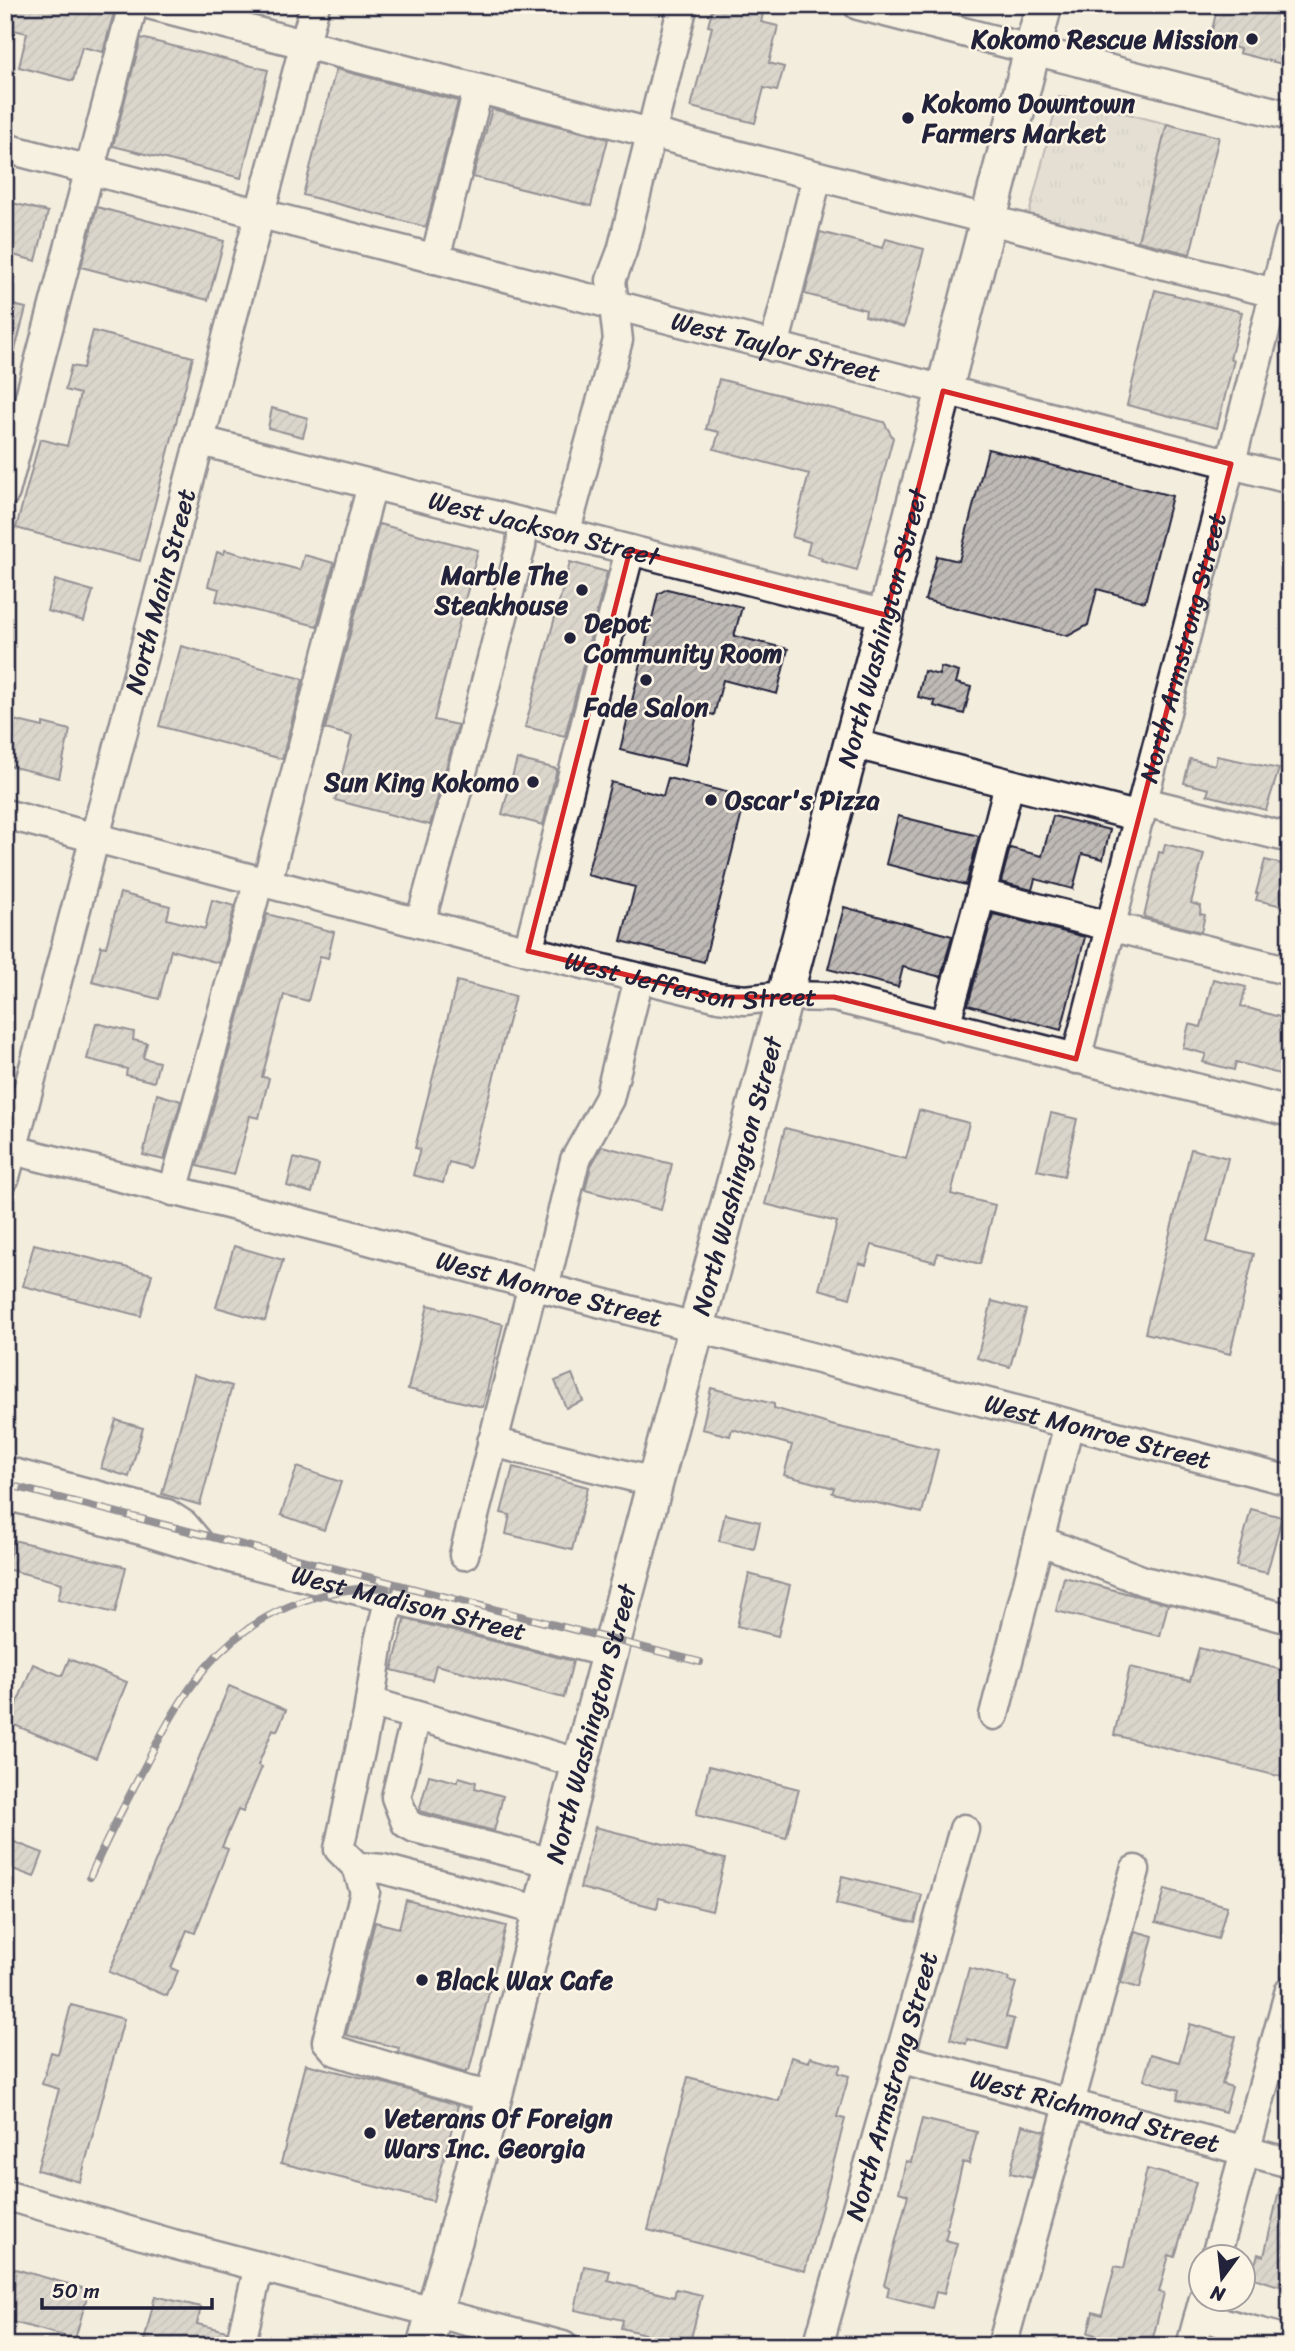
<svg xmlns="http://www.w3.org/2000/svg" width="1295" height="2351" font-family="Sriracha,sans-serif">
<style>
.grass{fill:url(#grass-tufts);stroke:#7b7880;stroke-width:2}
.building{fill:url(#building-hatch);stroke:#22223b;stroke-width:2}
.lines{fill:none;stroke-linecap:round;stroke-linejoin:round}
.minor-casing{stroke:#22223b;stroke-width:33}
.major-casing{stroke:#22223b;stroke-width:40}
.minor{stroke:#fcf5e5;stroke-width:28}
.major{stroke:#fcf5e5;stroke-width:35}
.rail-casing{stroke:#22223b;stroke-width:8}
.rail{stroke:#fcf5e5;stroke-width:5;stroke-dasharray:16;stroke-linecap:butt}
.marked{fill:none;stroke:#d62828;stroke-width:5;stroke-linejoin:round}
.poi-dot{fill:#22223b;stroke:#fcf5e5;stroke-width:2.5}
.labels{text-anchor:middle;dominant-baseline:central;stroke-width:5;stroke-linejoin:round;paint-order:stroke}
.poi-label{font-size:26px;font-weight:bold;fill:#22223b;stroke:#fcf5e5;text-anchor:start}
.street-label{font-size:26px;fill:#22223b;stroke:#fcf5e5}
</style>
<defs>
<pattern id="grass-tufts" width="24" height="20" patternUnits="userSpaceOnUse" patternTransform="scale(1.75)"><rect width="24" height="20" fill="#d4cfc6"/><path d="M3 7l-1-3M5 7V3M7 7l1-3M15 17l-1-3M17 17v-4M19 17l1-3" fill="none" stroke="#b6b1ab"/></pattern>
<pattern id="building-hatch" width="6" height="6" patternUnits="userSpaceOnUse" patternTransform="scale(1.75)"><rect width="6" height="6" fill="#bfbab6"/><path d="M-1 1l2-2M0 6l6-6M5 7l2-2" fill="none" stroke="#9b9795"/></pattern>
</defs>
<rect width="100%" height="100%" fill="#f3edde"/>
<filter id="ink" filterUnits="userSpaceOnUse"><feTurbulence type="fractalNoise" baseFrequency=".0143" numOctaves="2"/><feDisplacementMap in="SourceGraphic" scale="14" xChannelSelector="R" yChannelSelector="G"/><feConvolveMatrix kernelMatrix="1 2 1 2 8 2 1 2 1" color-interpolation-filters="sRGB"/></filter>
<g filter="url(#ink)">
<path class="grass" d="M1059,96L1167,124L1135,253L1026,226Z"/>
<path class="building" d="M5,5H116L103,52L82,47L73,81L19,67L27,33L5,28Z
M713,5H728L763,14L761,22L778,26L769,63L784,67L777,91L764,88L755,123L691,107L712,27L708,26Z
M1218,5H1290V66L1239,53L1240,49L1216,43L1211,34Z
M141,38L268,70L241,178L113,146Z
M336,69L458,101L426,227L303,195Z
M492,109L608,139L591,206L473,177Z
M1167,124L1219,137L1190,254L1138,241Z
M5,201L48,212L36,261L5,253Z
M97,207L224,241L208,300L81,267Z
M820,232L883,248L886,239L924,249L904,327L865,316L866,310L805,294Z
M1155,290L1242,312L1230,359L1234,360L1217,428L1127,405Z
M5,303L26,308L11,365L5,364Z
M93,331L193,357L140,561L16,528L40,439L67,446L80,394L65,390L71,366L83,368Z
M719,379L884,422L893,438L857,570L821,560L822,558L807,554L810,542L792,537L809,474L714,449L719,432L706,429Z
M272,408L308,418L303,437L268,428Z
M988,449L1172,496L1145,602L1097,589L1088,625L1068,636L925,600L937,556L959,561Z
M379,524L478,550L434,720L458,725L430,825L335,800L352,736L325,729Z
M225,550L300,570L304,555L334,563L317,626L216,601L219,589L208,586L217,552L224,554Z
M570,562L607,572L565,736L525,727Z
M55,580L93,591L84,621L47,611Z
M667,589L742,607L734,636L788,649L777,694L723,680L714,715L698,711L685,766L620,750L658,594Z
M181,646L303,679L282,759L159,726Z
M941,667L959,672L956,683L971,687L964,714L934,706L935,701L918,697L924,671L939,675Z
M5,718L43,727V723L70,730L59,778L5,765Z
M1217,756L1279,769L1266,810L1207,795L1209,789L1184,783L1190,759L1215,765Z
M517,759L557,769L543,825L502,814Z
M668,778L739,795L744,805L704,962L621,941L635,887L587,875L611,782L663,796Z
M898,816L979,836L966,885L886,864Z
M1053,816L1110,830L1103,859L1082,854L1073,889L1035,879L1032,890L1001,882L1010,848L1042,856Z
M1165,844L1204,854L1191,903L1201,906L1200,914L1205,915L1201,932L1144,917L1159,852L1163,853Z
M1265,860L1290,866V880L1283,906L1256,900L1258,893H1256Z
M120,893L170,906L167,919L205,929L212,900L235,906L219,963L171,950L159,999L92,982L101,946L106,947Z
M844,907L952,936L941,977L903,967L898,987L828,969Z
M267,914L334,932L328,958L320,956L308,1001L284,995L262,1077L269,1078L259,1118L250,1116L234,1175L197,1166Z
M993,914L1085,937L1061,1030L968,1005Z
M1213,979L1246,987L1241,1006L1283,1018L1280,1029L1290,1032V1077L1236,1062L1234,1070L1203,1062L1206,1054L1183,1048L1189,1024L1201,1027Z
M457,981L515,996L470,1168L449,1162L443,1183L413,1175L420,1149L415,1148Z
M96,1023L134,1032L133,1040L147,1043L143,1058L159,1062L154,1082L126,1075L127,1069L87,1059Z
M157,1094L181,1101L164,1160L143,1155Z
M919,1110L969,1123L951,1194L995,1205L980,1264L938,1253L935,1262L872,1245L866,1265L859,1263L850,1298L819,1289L837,1222L765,1204L785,1128L906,1159Z
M1051,1113L1077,1119L1064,1176L1037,1170Z
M602,1146L672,1164L661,1210L585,1190L591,1166Z
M1191,1149L1228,1158L1207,1242L1254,1254L1230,1354L1145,1333Z
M294,1158L319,1165L312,1193L287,1186Z
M34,1244L152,1274L141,1316L23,1286Z
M234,1246L283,1260L265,1321L216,1307Z
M992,1301L1026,1310L1010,1367L977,1358Z
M428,1305L503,1324L483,1407L408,1389Z
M572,1374L583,1401L566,1408L555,1381Z
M194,1375L232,1386L200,1505L162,1494Z
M711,1388L774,1404V1408L835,1426L938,1450L922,1513L832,1493L834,1488L784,1475L792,1445L732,1429L730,1436L702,1429Z
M116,1420L143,1428L129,1477L101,1468Z
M297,1467L341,1482L324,1530L281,1515Z
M513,1467L588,1487L572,1550L506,1534L510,1515L501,1513Z
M1251,1509L1282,1517L1267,1573L1236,1566Z
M725,1514L760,1522L754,1549L719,1541Z
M13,1540L126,1567L115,1613L58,1599L62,1583L6,1569Z
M749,1574L790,1585L778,1636L737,1626Z
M1064,1577L1168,1604L1160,1636L1056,1611Z
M405,1619L573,1661L564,1698L436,1665L432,1680L392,1670Z
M1199,1648L1290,1672V1779L1114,1735L1130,1667L1190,1681Z
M69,1659L127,1682L96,1758L9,1723L33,1664L62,1676Z
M229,1686L286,1710L277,1731L273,1729L258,1765L262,1767L243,1812L238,1810L222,1847L228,1849L195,1933L187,1930L171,1968L178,1971L167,1996L109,1972Z
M709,1766L799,1789L786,1838L696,1815Z
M429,1775L457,1782L459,1777L476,1782L475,1788L503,1796L494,1831L419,1811Z
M595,1827L725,1859L712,1911L659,1898L657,1908L580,1888Z
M12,1841L43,1853L34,1877L5,1866V1857Z
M842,1876L922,1895L915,1923L836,1904Z
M1165,1889L1227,1906L1218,1939L1156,1922Z
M406,1900L506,1926L469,2071L466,2070V2073L398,2053L399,2048L346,2035L375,1922L399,1928Z
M1135,1931L1153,1936L1140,1988L1121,1983Z
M969,1968L1009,1978L1008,1981L1016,1983L1006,2017L1014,2019L1006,2049L967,2039L966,2044L950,2039Z
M71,2005L124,2019L80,2182L37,2170L59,2089L42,2084L51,2052L58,2054Z
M1190,2024L1236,2037L1222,2084L1232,2087L1225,2112L1177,2099L1179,2090L1144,2080L1151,2054L1179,2062Z
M791,2057L809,2062L810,2057L841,2065L838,2073L849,2076L837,2117L845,2119L805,2271L648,2230L688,2077L779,2101Z
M306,2064L392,2085L458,2105L433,2201L281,2163Z
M922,2119L977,2132L969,2164L963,2162L946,2228L948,2229L945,2240L957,2243L944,2294L936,2292L932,2308L887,2296L889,2287L884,2285L908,2195L899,2192L906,2161L911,2162Z
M1022,2125L1045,2131L1032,2178L1010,2173Z
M1147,2169L1196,2182L1175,2257L1169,2255L1159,2292L1164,2293L1151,2346H1094L1097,2335L1088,2333L1093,2312L1102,2315L1115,2266L1124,2268Z
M1282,2178L1290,2179V2283L1280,2281L1279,2286L1251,2277L1258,2254L1264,2256Z
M5,2266L89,2290L75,2339L5,2320Z
M584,2266L610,2271L608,2280L674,2297L676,2289L702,2295L689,2346H659L661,2338L621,2328L623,2320L575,2310Z
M155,2296L201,2307L197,2324L227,2331L224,2346H143Z"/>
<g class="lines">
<defs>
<g id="minor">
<path d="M152,5L1290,297"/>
<path d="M858,5L1290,116"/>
<path id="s1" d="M5,148L1290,479"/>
<path d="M435,259L478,90"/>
<path d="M774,347L817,177"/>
<path id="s2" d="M201,441L886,615"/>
<path d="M5,492L133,5"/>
<path d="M565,534L618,340L611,280L622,251L683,5"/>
<path d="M851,743L1140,817"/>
<path d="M1009,784L981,894L1290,971"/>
<path d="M1144,802L1290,838"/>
<path id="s3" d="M5,814L461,934L718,997L745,1000L783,996L834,997L1290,1112"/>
<path d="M267,882L372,485"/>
<path d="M420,923L474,729L521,546L523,523"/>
<path d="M528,951L630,550"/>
<path d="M945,1026L981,894"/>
<path id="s4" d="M1076,1059L1290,234"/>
<path id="s5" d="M5,1148L339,1232L544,1288L1290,1481"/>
<path id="s6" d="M5,1177L315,5"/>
<path d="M173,1191L259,880"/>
<path d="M544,1288L575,1160L609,1099L639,978"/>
<path d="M492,1442L654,1482"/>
<path d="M5,1471L167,1514L184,1525L204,1549"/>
<path id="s7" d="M5,1495L141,1530L234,1559L609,1653"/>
<path d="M1039,1540L1144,1581L1290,1619"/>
<path d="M464,1555L533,1285"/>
<path d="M390,1598L379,1641L368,1714L339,1849L357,1867L365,1892L327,2041L336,2051L468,2091L494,2096"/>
<path d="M370,1702L581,1764"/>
<path d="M994,1715L1069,1424"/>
<path d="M416,1717L396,1797L406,1823L415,1828L553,1863"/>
<path d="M357,1867L383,1869L541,1911"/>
<path id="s8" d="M899,2058L1290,2163"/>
<path d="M5,2195L173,2244L563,2346"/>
<path d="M1216,2256L1290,1990"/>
<path d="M1199,2316L1290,2341"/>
<path d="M240,2346L259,2266"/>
<path id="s9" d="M818,2346L964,1829"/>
<path d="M1002,2346L1135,1870"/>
<path d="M1191,2346L1204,2298"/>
</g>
<g id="major">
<path id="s10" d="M425,2346L494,2096L541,1911L886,615L1044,5"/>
</g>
</defs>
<use href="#minor" class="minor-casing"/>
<use href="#major" class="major-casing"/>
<use href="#minor" class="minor"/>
<use href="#major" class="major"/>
<defs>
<path id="rail" d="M5,1484L700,1662
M90,1877C107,1838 127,1800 147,1762C164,1729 182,1696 206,1667C252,1613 321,1585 391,1588"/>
</defs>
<use href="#rail" class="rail-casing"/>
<use href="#rail" class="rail"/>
</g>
</g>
<path d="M0 0H1295V2351H0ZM943,391L1231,464L1076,1059L834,997H718L528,951L630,550L886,615Z" fill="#f3edde" fill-opacity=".55" fill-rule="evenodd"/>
<path class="marked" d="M943,391L1231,464L1076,1059L834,997H718L528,951L630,550L886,615Z"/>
<g class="poi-dot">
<circle cx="1252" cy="39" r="7"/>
<circle cx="908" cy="118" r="7"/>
<circle cx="582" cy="590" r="7"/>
<circle cx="570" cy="638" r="7"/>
<circle cx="646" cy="680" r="7"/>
<circle cx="533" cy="782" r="7"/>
<circle cx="711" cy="800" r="7"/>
<circle cx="422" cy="1980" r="7"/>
<circle cx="370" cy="2133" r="7"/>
</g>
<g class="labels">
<g class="poi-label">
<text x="1238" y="39" text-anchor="end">Kokomo Rescue Mission</text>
<text x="922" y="103">Kokomo Downtown<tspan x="922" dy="30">Farmers Market</tspan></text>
<text x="568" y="575" text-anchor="end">Marble The<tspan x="568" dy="30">Steakhouse</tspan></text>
<text x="584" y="623">Depot<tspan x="584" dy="30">Community Room</tspan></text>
<text x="646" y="707" text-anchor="middle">Fade Salon</text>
<text x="519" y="782" text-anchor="end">Sun King Kokomo</text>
<text x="725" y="800">Oscar's Pizza</text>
<text x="436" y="1980">Black Wax Cafe</text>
<text x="384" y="2118">Veterans Of Foreign<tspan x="384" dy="30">Wars Inc. Georgia</tspan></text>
</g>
<g class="street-label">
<text stroke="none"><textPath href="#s1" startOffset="796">West Taylor Street</textPath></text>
<text stroke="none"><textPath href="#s2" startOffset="354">West Jackson Street</textPath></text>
<text stroke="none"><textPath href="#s6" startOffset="606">North Main Street</textPath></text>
<text stroke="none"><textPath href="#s10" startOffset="1778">North Washington Street</textPath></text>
<text stroke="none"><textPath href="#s4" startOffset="425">North Armstrong Street</textPath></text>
<text stroke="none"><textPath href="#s3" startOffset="707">West Jefferson Street</textPath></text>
<text stroke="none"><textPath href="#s10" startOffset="1211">North Washington Street</textPath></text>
<text stroke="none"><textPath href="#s5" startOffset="562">West Monroe Street</textPath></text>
<text stroke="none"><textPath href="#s5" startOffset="1129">West Monroe Street</textPath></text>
<text stroke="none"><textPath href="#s7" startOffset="418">West Madison Street</textPath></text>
<text stroke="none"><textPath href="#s10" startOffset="644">North Washington Street</textPath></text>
<text stroke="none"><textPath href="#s9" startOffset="270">North Armstrong Street</textPath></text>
<text stroke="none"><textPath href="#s8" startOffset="203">West Richmond Street</textPath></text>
</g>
</g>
<rect width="1295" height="2351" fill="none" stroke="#fcf5e5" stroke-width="28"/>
<rect x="14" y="14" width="1267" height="2323" fill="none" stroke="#22223b" stroke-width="2.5" filter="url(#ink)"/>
<g transform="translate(1222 2278) rotate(195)"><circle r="33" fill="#fcf5e5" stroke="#a5a1a1" stroke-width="2"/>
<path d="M0-5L12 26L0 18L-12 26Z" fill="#22223b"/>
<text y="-10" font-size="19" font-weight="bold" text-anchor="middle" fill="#22223b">N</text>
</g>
<path d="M42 2298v10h170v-10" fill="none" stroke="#22223b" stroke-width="3.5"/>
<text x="52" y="2298" font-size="21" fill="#22223b" stroke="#fcf5e5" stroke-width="5" paint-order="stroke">50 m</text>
</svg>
